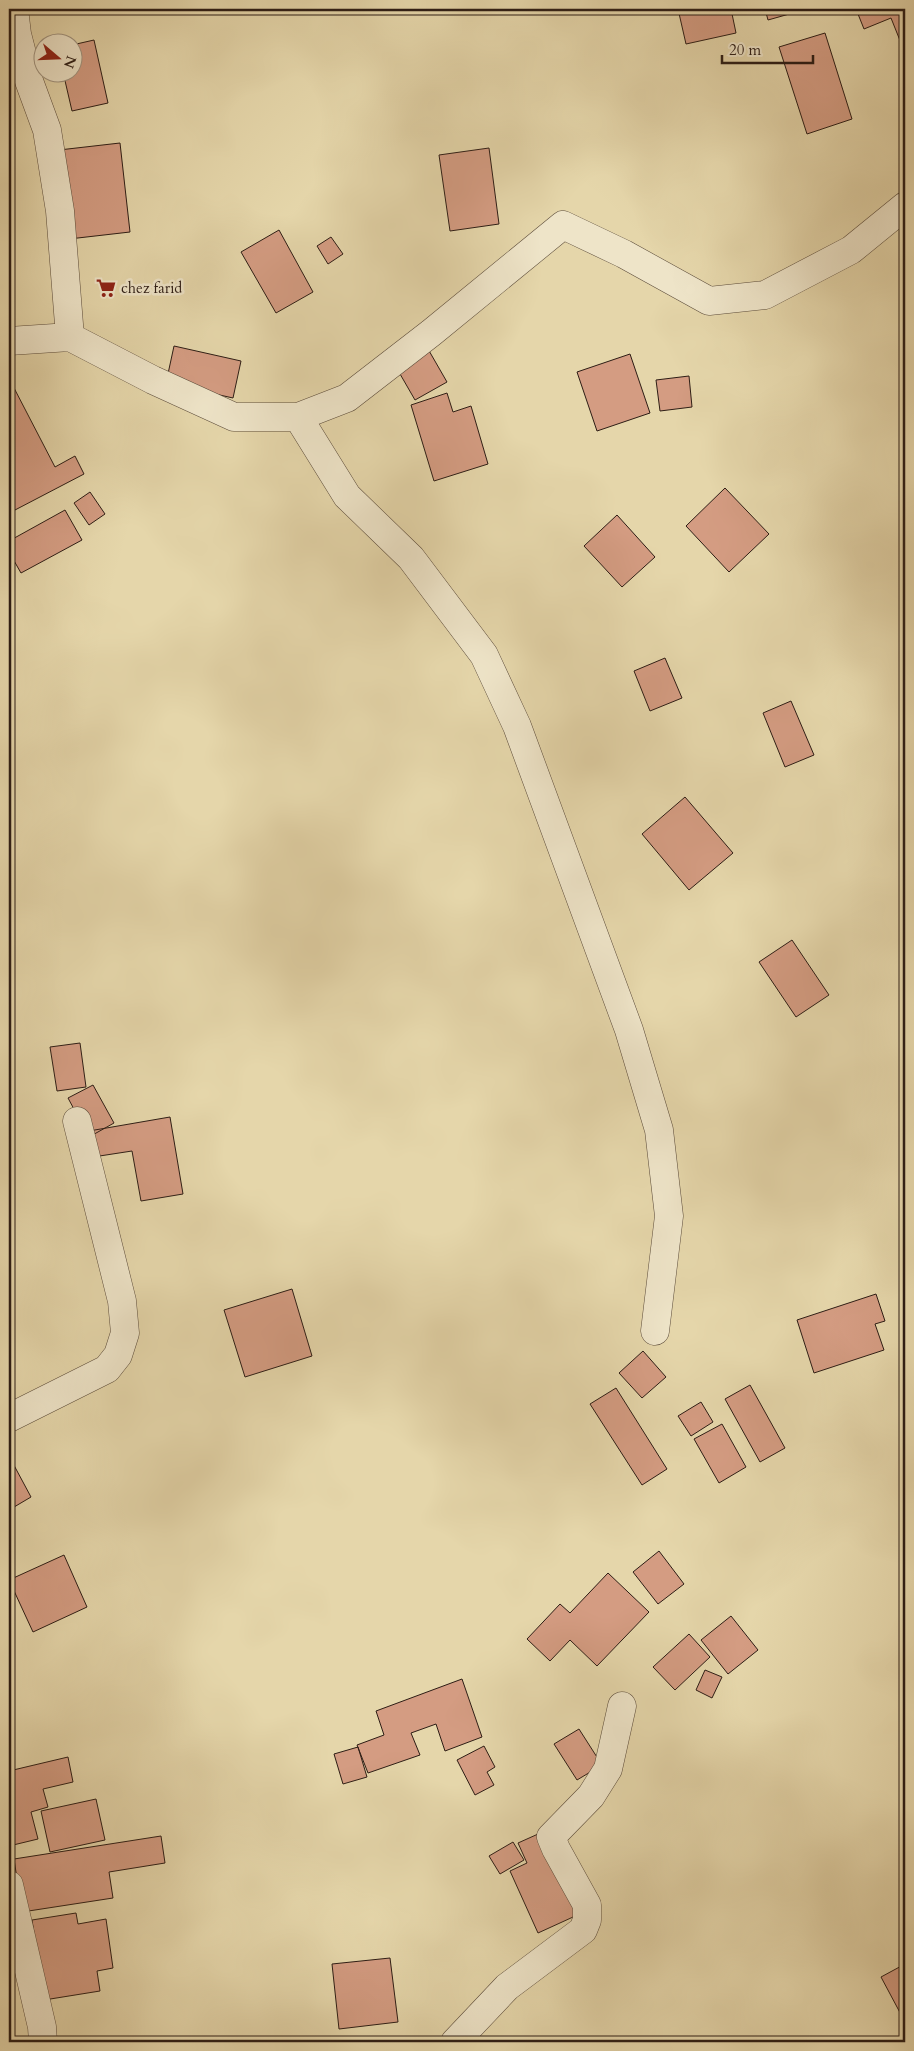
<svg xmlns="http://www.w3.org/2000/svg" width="914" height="2051" font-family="Cardo,serif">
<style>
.building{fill:#d49c82;stroke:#2d1d15}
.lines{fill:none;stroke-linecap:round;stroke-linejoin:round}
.street-casing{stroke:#5b4b3a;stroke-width:29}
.street{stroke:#eee4c8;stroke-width:28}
.labels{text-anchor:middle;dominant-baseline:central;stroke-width:5;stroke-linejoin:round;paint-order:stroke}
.poi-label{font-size:15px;fill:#2d1d15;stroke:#eee4c8;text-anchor:start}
</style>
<rect width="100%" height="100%" fill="#e5d6aa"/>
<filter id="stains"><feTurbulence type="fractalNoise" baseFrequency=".004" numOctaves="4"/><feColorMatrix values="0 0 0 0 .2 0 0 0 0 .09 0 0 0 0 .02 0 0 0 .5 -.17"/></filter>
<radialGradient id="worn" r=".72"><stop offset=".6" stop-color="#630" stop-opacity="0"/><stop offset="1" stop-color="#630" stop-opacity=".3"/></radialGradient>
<path class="building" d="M678,9H731L736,33L686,44Z
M765,9H807L768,20Z
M856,9H905V53L891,18L864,29Z
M825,33L852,119L807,134L779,47Z
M94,40L108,103L72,111L63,72H72V45Z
M120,143L130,232L69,239L59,150Z
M489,148L499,224L450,231L439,155Z
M279,230L313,292L276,313L241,252Z
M331,237L343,254L328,264L317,246Z
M174,346L241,361L233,398L166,383Z
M428,349L447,382L415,400L396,367Z
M630,354L650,413L597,431L577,372Z
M689,376L692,407L660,411L656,380Z
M13,386L55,467L75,456L84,474L15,510L9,498V388Z
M447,393L453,412L471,406L488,464L434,481L411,405Z
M725,488L769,534L729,572L686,526Z
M90,492L105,514L89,525L74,503Z
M65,510L82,540L21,573L9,552V541Z
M617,515L655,557L622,587L584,546Z
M665,658L682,698L650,711L634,671Z
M791,701L814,755L785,767L763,713Z
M685,797L733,853L689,890L642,834Z
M792,940L829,995L796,1017L759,962Z
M80,1043L86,1087L57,1091L50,1047Z
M93,1085L114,1123L89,1137L68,1098Z
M170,1117L183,1194L141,1201L132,1151L93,1157L89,1131Z
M292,1289L312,1356L245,1377L224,1310Z
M876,1294L885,1321L875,1324L884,1350L814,1373L797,1320Z
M643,1351L666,1377L642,1398L619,1373Z
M750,1385L785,1448L760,1462L725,1399Z
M616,1388L667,1469L642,1485L590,1404Z
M701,1402L713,1422L691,1436L678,1416Z
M722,1424L746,1467L719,1483L694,1439Z
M9,1456L31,1497L9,1510Z
M659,1551L684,1584L658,1604L633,1572Z
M64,1555L87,1607L33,1632L9,1580Z
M608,1573L649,1612L597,1666L570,1640L550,1661L527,1639L560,1604L570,1613Z
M731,1616L758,1650L728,1674L701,1640Z
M689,1634L710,1657L675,1690L653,1667Z
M705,1670L722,1677L712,1698L696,1690Z
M462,1679L482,1737L445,1751L436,1724L411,1733L420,1755L368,1773L357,1745L384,1735L376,1711Z
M579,1729L602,1765L577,1780L554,1744Z
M484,1746L495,1767L487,1772L494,1785L475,1795L457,1760Z
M358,1747L367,1777L343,1784L334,1754Z
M68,1757L73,1782L43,1789L48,1807L31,1812L38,1839L9,1846V1771Z
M96,1799L105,1840L50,1852L41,1811Z
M547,1830L584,1912L538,1933L510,1871L527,1863L518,1843Z
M161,1836L165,1863L109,1872L113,1898L22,1912L14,1859Z
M513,1842L524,1860L500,1874L489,1856Z
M76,1913L78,1924L106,1919L113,1968L97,1971L100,1991L44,2000L32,1920Z
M390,1958L398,2022L339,2029L332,1964Z
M905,1964V2022L881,1977Z"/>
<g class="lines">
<defs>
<path id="street" d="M14,9L17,34L29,81L47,130L60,211L70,337
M9,341L70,337L153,380L234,417H298L347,398L431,333L563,225L624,254L709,301L765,295L851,250L905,206
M298,417L347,496L411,558L484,655L517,726L629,1030L659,1130L669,1216L655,1331
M9,1418L107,1369L118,1355L125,1333L122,1301L77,1121
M9,1885L42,2027L43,2042
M455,2042L507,1987L583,1930L587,1920V1905L556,1849L551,1837L591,1796L608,1769L622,1706"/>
</defs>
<use href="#street" class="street-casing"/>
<use href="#street" class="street"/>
</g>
<defs>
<symbol id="supermarket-bare" viewBox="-9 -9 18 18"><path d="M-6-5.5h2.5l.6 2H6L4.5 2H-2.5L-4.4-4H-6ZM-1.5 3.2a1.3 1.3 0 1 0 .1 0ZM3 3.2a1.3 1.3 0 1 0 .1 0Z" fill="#8f2418" stroke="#eee4c8" stroke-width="2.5" paint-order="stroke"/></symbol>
</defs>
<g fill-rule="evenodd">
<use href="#supermarket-bare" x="92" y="274" width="28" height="28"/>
</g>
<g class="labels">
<g class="poi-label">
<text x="121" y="288">chez farid</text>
</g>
</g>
<rect width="914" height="2051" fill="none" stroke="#e5d6aa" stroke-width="30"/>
<rect x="10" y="10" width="894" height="2031" fill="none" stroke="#2d1d15" stroke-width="2.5"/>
<rect x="15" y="15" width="884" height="2021" fill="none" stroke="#2d1d15"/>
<g transform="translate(58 58) rotate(109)"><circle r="24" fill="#eee4c8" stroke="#a19480"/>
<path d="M0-4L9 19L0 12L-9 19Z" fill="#8f2418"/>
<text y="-8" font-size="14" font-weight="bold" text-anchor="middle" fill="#2d1d15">N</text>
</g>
<path d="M722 55v8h91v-8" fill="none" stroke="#2d1d15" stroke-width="2.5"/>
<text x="729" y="55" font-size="15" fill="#2d1d15" stroke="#eee4c8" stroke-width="4" paint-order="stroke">20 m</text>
<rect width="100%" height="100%" filter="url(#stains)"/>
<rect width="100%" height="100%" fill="url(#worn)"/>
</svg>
